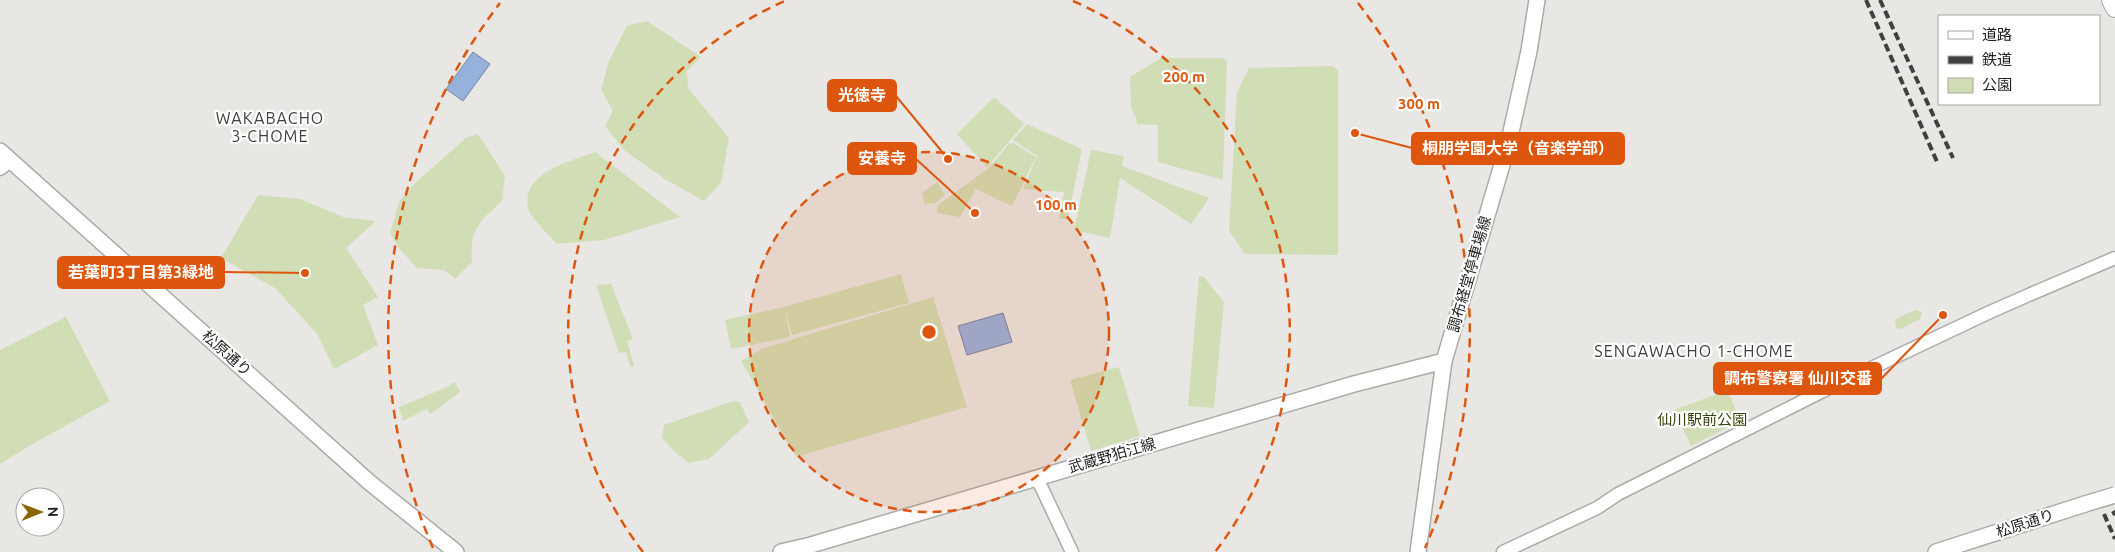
<svg xmlns="http://www.w3.org/2000/svg" width="2115" height="552" font-family="Ubuntu,'Noto Sans JP',sans-serif">
<style>
.green{fill:#d1deb5}
.water{fill:#97b1dd;stroke:#7385a4}
.lines{fill:none;stroke-linecap:round;stroke-linejoin:round}
.tertiary-casing{stroke:#acaba8;stroke-width:15}
.secondary-casing{stroke:#acaba8;stroke-width:18}
.trunk-casing{stroke:#acaba8;stroke-width:20}
.tertiary{stroke:#fff;stroke-width:12}
.secondary{stroke:#fff;stroke-width:15}
.trunk{stroke:#fff;stroke-width:18}
.rail{stroke:#41403e;stroke-width:4;stroke-dasharray:8 4;stroke-linecap:butt}
.tertiary-bridge-casing{stroke:#acaba8;stroke-width:15;stroke-linecap:butt}
.secondary-bridge-casing{stroke:#acaba8;stroke-width:18;stroke-linecap:butt}
.tertiary-bridge{stroke:#fff;stroke-width:12}
.secondary-bridge{stroke:#fff;stroke-width:15}
.ring{fill:none;stroke:#de560d;stroke-width:2.5;stroke-dasharray:9 6}
.labels{text-anchor:middle;dominant-baseline:central;stroke-width:4.5;stroke-linejoin:round;paint-order:stroke}
.street-label{font-size:15px;fill:#201f1e;stroke:#fff}
.park-label{font-size:15px;fill:#37440a;stroke:#fff}
.neighbourhood-label{font-size:16px;letter-spacing:1px;fill:#3f3e3c;stroke:#fff}
.centre{fill:#de560d;stroke:#fff;stroke-width:2.5}
.ring-label{font-size:15px;text-anchor:middle;font-weight:bold;fill:#de560d;stroke:#fff;stroke-width:4.5;stroke-linejoin:round;paint-order:stroke}
.leader{fill:none;stroke:#de560d;stroke-width:2}
.callout-dot{fill:#de560d;stroke:#fff;stroke-width:2}
.callout{fill:#de560d;stroke:#de560d;stroke-width:2}
.callout-label{font-size:16px;text-anchor:middle;font-weight:bold;fill:#fff}
</style>
<rect width="100%" height="100%" fill="#e8e7e4"/>
<path class="green" d="M647,21L701,57L687,71L688,88L729,138L721,183L704,201L665,179L625,151L605,126L613,111L601,90L609,61L627,26Z
M1161,58H1222L1227,61L1223,180L1158,162V125L1137,124L1136,117L1131,109L1130,77Z
M1333,66L1338,70V255L1245,254L1229,231L1237,92L1249,68Z
M994,97L1024,124L987,167L957,134Z
M1027,124L1082,149L1068,219H1059L1064,192L1023,189L1037,156L1013,140Z
M478,134L505,176L502,201C479,222 470,228 472,262L455,279L444,270L417,268L399,248L390,233L399,202L415,183L466,138Z
M1013,143L1036,157L1012,206L976,189L960,217L937,213V206L989,168L1009,144Z
M1091,150L1124,156L1122,166L1209,198L1191,224L1120,178L1110,238L1074,230Z
M595,152L680,217L604,240L557,244C550,236 533,220 529,211C517,174 571,161 595,152Z
M937,182L945,195L935,203L925,204L922,193Z
M258,195L300,199L343,217L376,221L346,248L378,297L363,305L378,345L334,369L318,335L275,288L221,258Z
M901,274L909,303L792,335L785,309L790,337L731,349L725,320L784,307Z
M1199,276H1203L1224,302L1214,408L1188,406Z
M611,284L633,339L627,341L634,366L630,367L626,352L619,353L596,285Z
M933,297L967,407L796,457L741,361L764,348Z
M1915,310L1922,312L1920,319L1900,329L1896,328L1895,319Z
M66,317L110,401L29,446L0,464V350Z
M1119,367L1140,436L1091,451L1070,380Z
M455,382L460,392L430,414L427,409L403,421L399,407L445,388Z
M1728,390L1740,421L1691,446L1674,410Z
M733,401L740,402L749,422L709,459L689,463L675,452L662,438L664,425Z"/>
<path class="water" d="M473,52L490,64L463,101L446,89Z
M1003,313L1012,342L967,355L958,326Z"/>
<g class="lines">
<defs>
<path id="tertiary" d="M0,169L11,161
M2031,294L2115,258
M1037,478L1072,552
M1503,552L1597,508L1618,494L1823,391L1990,312"/>
<path id="secondary" d="M0,151L369,482L456,552
M781,552L811,545L1354,384L1444,361
M1418,552L1444,361L1509,141L1529,51L1537,0
M1936,552L2085,504"/>
<path id="trunk" d="M2111,0L2115,8"/>
</defs>
<use href="#tertiary" class="tertiary-casing"/>
<use href="#secondary" class="secondary-casing"/>
<use href="#trunk" class="trunk-casing"/>
<use href="#tertiary" class="tertiary"/>
<use href="#secondary" class="secondary"/>
<use href="#trunk" class="trunk"/>
<path class="rail" d="M1866,0L1938,164
M1880,0L1953,158
M2113,511L2115,515
M2104,514L2115,539"/>
<defs>
<path id="tertiary-bridge" d="M1990,312L2031,294"/>
<path id="secondary-bridge" d="M2085,504L2115,495"/>
</defs>
<use href="#tertiary-bridge" class="tertiary-bridge-casing"/>
<use href="#secondary-bridge" class="secondary-bridge-casing"/>
<use href="#tertiary-bridge" class="tertiary-bridge"/>
<use href="#secondary-bridge" class="secondary-bridge"/>
</g>
<circle cx="929" cy="332" r="180" fill="#de560d" fill-opacity=".12"/>
<g class="ring">
<circle cx="929" cy="332" r="180"/>
<path d="M643 552A361 361 0 0 1 785 1M1073 1A361 361 0 0 1 1215 552"/>
<path d="M433 548A541 541 0 0 1 500 3M1358 3A541 541 0 0 1 1425 548"/>
</g>
<g class="labels">
<g class="street-label">
<text transform="translate(1469 274) rotate(-74)">調布経堂停車場線</text>
<text transform="translate(227 353) rotate(42)">松原通り</text>
<text transform="translate(1112 455) rotate(-16)">武蔵野狛江線</text>
<text transform="translate(2025 523) rotate(-18)">松原通り</text>
</g>
<g class="park-label">
<text x="1702" y="419">仙川駅前公園</text>
</g>
<g class="neighbourhood-label">
<text x="270" y="118">WAKABACHO<tspan x="270" dy="18">3-CHOME</tspan></text>
<text x="1694" y="351">SENGAWACHO 1-CHOME</text>
</g>
</g>
<circle cx="929" cy="332" r="8" class="centre"/>
<g class="ring-label">
<text x="1184" y="82">200 m</text>
<text x="1419" y="109">300 m</text>
<text x="1056" y="210">100 m</text>
</g>
<path class="leader" d="M948 159L896 96M1355 133L1412 148M975 213L916 159M305 273L224 272M1943 315L1881 379"/>
<g class="callout-dot">
<circle cx="948" cy="159" r="5"/>
<circle cx="1355" cy="133" r="5"/>
<circle cx="975" cy="213" r="5"/>
<circle cx="305" cy="273" r="5"/>
<circle cx="1943" cy="315" r="5"/>
</g>
<g class="callout">
<rect x="828" y="80" width="68" height="31" rx="5"/>
<rect x="1412" y="133" width="212" height="31" rx="5"/>
<rect x="848" y="143" width="68" height="31" rx="5"/>
<rect x="58" y="257" width="166" height="31" rx="5"/>
<rect x="1714" y="363" width="167" height="31" rx="5"/>
</g>
<g class="callout-label">
<text x="862" y="101">光徳寺</text>
<text x="1518" y="154">桐朋学園大学（音楽学部）</text>
<text x="882" y="164">安養寺</text>
<text x="141" y="278">若葉町3丁目第3緑地</text>
<text x="1798" y="384">調布警察署 仙川交番</text>
</g>
<rect x="1938" y="15" width="162" height="90" fill="#ffffff" stroke="#a6a5a5"/>
<rect x="1948" y="31" width="25" height="8" fill="#ffffff" stroke="#a6a5a5"/>
<text x="1982" y="40" font-size="15" fill="#201f1e">道路</text>
<rect x="1948" y="56" width="25" height="8" fill="#41403e" stroke="#a6a5a5"/>
<text x="1982" y="65" font-size="15" fill="#201f1e">鉄道</text>
<rect x="1948" y="78" width="25" height="15" fill="#d1deb5" stroke="#a6a5a5"/>
<text x="1982" y="90" font-size="15" fill="#201f1e">公園</text>
<g transform="translate(40 512) rotate(89)"><circle r="24" fill="#ffffff" stroke="#a6a5a5"/>
<path d="M0-4L9 19L0 12L-9 19Z" fill="#896704"/>
<text y="-8" font-size="14" font-weight="bold" text-anchor="middle" fill="#201f1e">N</text>
</g>
</svg>
